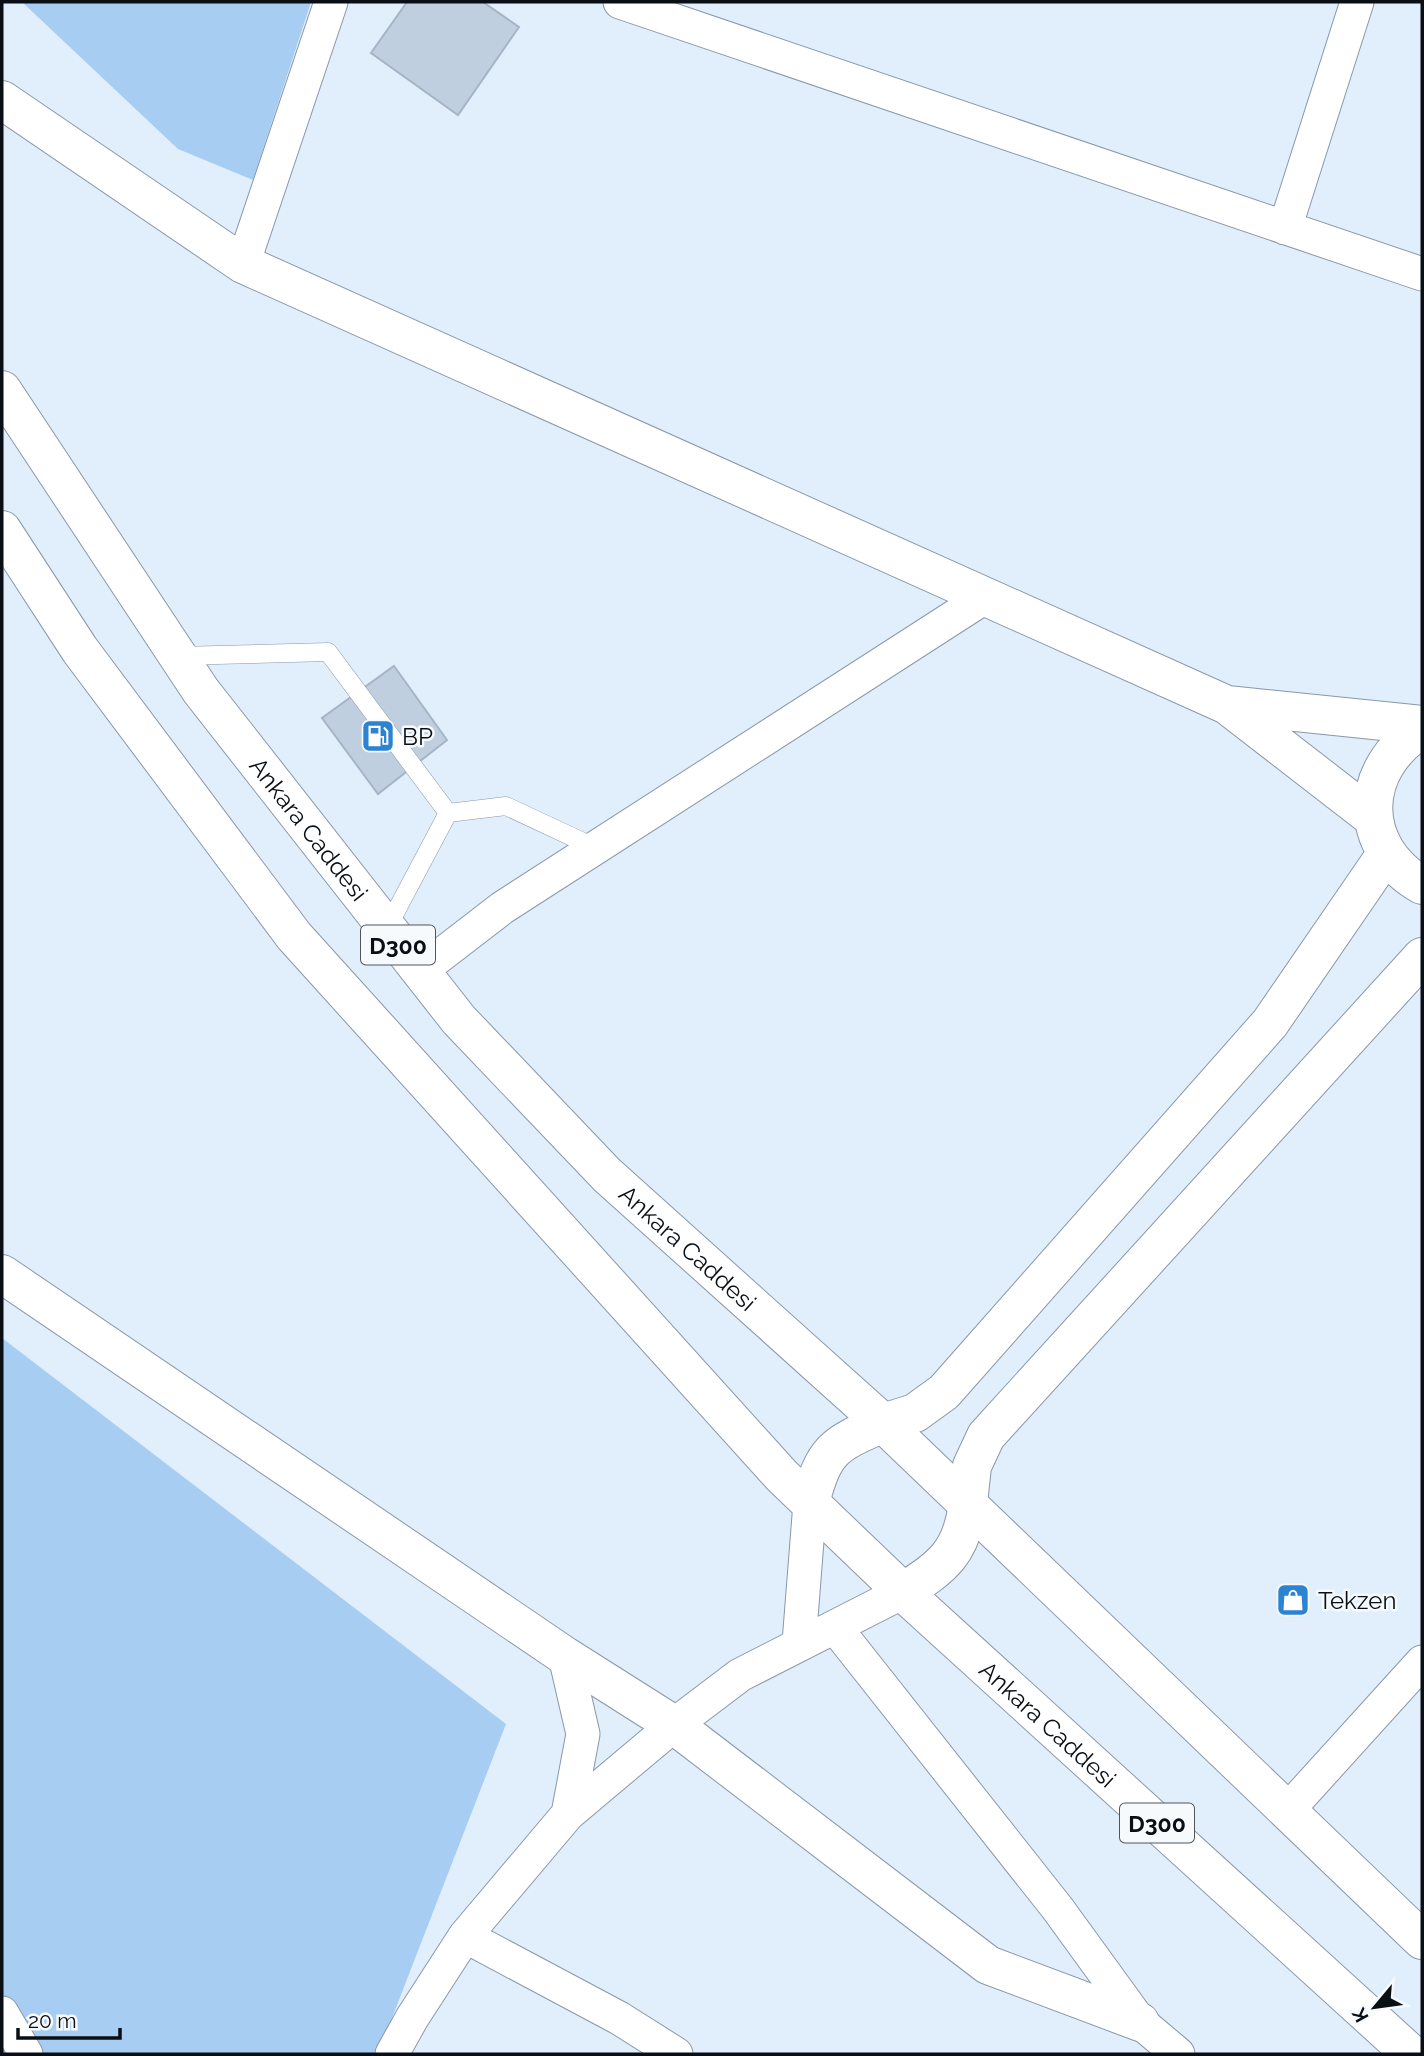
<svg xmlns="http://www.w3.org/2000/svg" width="1424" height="2056" font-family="Raleway,sans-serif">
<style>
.green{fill:#a8cdf2}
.building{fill:#bfcfe0;stroke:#a5b5c5;stroke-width:2}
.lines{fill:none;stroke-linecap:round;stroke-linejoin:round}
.lane-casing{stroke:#8998a8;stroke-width:19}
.street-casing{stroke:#8998a8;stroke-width:35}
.secondary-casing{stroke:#8998a8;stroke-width:40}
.highway-casing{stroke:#8998a8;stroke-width:40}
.lane{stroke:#fff;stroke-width:18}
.street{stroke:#fff;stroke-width:33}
.secondary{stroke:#fff;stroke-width:38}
.highway{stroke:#fff;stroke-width:38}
.labels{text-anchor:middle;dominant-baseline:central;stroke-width:5;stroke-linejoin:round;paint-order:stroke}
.shield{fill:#f6fafd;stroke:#50565a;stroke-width:2}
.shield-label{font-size:23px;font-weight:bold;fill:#090f14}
.poi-label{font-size:24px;fill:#090f14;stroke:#f6fafd;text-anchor:start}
.street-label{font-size:24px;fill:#090f14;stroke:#f6fafd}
</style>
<rect width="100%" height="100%" fill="#e1eefc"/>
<path class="green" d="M22,2H311L253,180L178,149Z
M2,1338L506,1724L378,2054H2Z"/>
<path class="building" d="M407,2H483L519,27L458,115L371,53Z
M394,666L447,740L378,794L322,718Z"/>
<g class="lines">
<defs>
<path id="lane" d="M178,656L328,652L448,813L386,930
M448,813L506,806L596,848"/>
<path id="street" d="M620,2L1422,274
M1285,228L1357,2
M243,264L331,2
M419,972L502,908L985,597
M835,1627L1058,1909L1140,2022L1178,2054
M799,1643L810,1503
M565,1656L583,1734L568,1814
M1286,1812L1422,1662
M465,1936L619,2018L676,2054
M2,2013L26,2054
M392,2054L412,2018L465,1936L568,1814L674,1725L740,1675L903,1592"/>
<path id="secondary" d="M2,100L243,264L1227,705L1373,818
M1227,705L1422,725
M1422,729C1358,768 1356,847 1422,885
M2,1274L565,1656L674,1725L988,1965L1140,2022
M883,1423L915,1413L944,1392L1270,1023L1386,854
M968,1503L972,1466L986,1436L1422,957"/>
<g id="highway">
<path id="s1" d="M2,390L201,691L459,1020L607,1175L883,1423"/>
<path d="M2,530L80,650L294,936L782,1476L903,1592C944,1566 962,1552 968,1503"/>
<path d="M810,1503C824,1449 833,1445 883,1423L1422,1940"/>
<path id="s2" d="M903,1592L1411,2054"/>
</g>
</defs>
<use href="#lane" class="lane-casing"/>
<use href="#street" class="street-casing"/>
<use href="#secondary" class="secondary-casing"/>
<use href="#highway" class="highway-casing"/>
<use href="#lane" class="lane"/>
<use href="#street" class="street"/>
<use href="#secondary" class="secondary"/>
<use href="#highway" class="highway"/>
</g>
<defs>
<symbol id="fuel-square" viewBox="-11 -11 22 22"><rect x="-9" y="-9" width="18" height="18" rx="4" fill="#2b83d1" stroke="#f6fafd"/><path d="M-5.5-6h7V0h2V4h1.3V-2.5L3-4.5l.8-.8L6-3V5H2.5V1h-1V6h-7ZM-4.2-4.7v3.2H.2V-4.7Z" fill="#fff"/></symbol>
<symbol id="shop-square" viewBox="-11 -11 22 22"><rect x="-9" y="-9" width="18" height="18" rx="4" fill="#2b83d1" stroke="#f6fafd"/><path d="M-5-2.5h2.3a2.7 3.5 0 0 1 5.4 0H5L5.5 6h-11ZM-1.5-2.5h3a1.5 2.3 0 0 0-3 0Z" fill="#fff"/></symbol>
</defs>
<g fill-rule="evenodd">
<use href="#fuel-square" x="359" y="717" width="38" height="38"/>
<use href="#shop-square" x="1274" y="1581" width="38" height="38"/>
</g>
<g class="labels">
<g class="shield">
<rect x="361" y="925.5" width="74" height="39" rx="5"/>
<rect x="1120" y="1803.5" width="74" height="39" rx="5"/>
</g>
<g class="shield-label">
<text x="398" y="945">D300</text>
<text x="1157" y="1823">D300</text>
</g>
<g class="poi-label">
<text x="402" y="736">BP</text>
<text x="1318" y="1600">Tekzen</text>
</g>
<g class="street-label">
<text stroke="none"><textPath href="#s1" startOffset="536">Ankara Caddesi</textPath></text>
<text stroke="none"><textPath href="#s1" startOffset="1102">Ankara Caddesi</textPath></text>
<text stroke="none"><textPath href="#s2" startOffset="196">Ankara Caddesi</textPath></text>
</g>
</g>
<rect width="1424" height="2056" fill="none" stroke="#090f14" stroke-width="7"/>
<g transform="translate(1375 2007) rotate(241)" stroke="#f6fafd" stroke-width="5" paint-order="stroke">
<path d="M0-5L12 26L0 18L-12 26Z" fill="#090f14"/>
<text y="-10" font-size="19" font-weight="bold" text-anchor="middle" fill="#090f14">K</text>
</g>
<path d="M18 2028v10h102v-10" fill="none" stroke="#090f14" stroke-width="3.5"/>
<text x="28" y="2028" font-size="21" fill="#090f14" stroke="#f6fafd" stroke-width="5" paint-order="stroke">20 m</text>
</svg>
